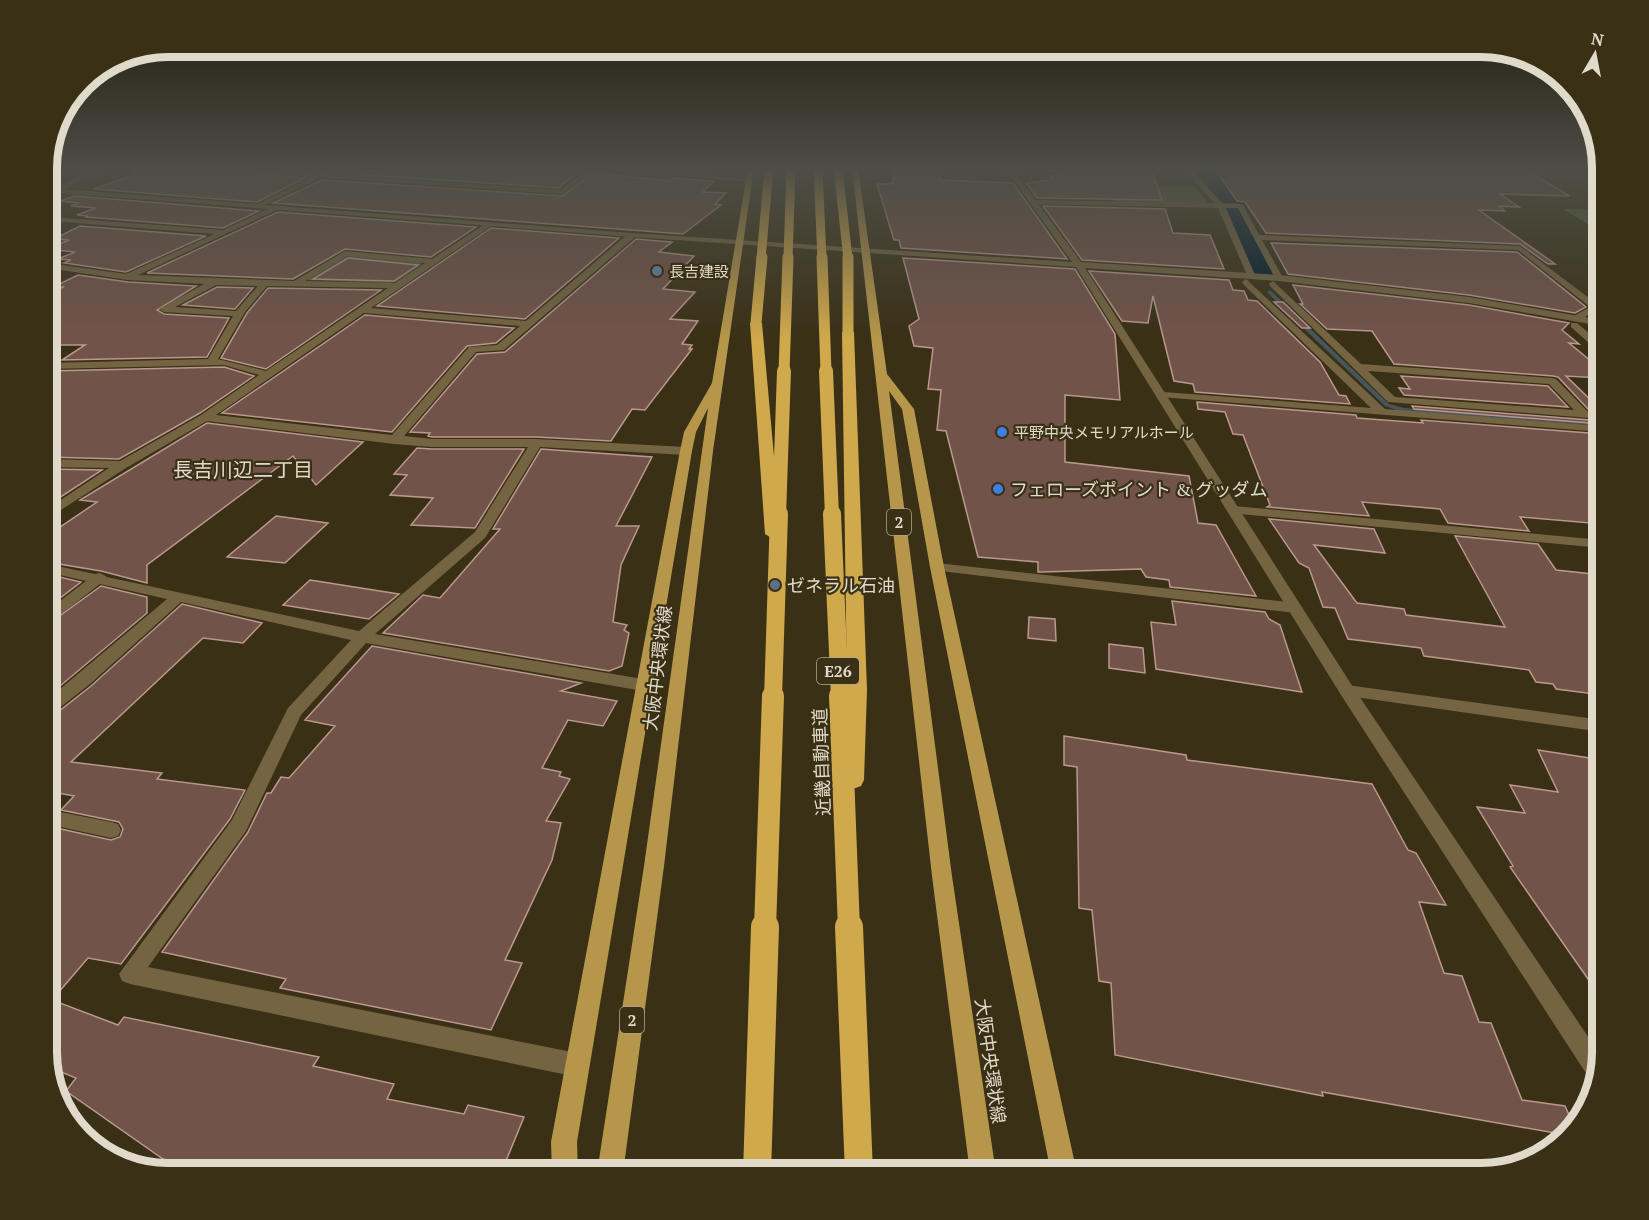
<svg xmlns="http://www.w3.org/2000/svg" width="1649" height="1220" font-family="'PT Serif','Noto Sans JP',serif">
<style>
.green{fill:#51613f}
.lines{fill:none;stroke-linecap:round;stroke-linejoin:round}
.stream{fill:#45565e;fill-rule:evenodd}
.river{fill:#021d2f;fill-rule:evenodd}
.building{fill:#72534a;stroke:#ba988e;stroke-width:1.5}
.minor{fill:#746442;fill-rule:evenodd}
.tertiary{fill:#746442;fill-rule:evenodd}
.primary{fill:#b6964a;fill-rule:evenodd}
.motorway{fill:#d0a94c;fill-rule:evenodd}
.motorway-bridge-far5{stroke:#d0a94c;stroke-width:9}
.motorway-bridge-far4{stroke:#d0a94c;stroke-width:11}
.motorway-bridge-far3{stroke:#d0a94c;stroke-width:14}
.motorway-bridge-far2{stroke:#d0a94c;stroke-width:18}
.motorway-bridge-far1{stroke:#d0a94c;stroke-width:22}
.motorway-bridge{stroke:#d0a94c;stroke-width:28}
.service-dot{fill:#5c6f8a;stroke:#393015;stroke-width:2}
.shop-dot{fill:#3f7fe0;stroke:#393015;stroke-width:2}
.labels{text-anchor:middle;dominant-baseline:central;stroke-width:4.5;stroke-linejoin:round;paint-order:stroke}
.far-poi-label{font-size:15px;fill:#e0daca;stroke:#393015;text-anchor:start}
.shield{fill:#393015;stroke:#aea794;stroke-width:1.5}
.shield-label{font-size:16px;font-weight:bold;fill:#e0daca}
.poi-label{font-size:18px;fill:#e0daca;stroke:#393015;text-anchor:start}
.street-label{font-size:18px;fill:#e0daca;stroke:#393015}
.neighbourhood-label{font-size:20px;fill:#e0daca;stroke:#393015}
.rim{fill:none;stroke:#e0daca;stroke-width:8}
</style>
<rect width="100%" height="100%" fill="#393015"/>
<path class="green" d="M1105,185L1196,187L1208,203H1115Z
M1563,209L1602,210V233Z
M351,256L419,262L422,264L396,282L389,283L306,280L342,257Z"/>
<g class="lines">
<path class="stream" d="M1270,290L1290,309V311H1286L1267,292Z
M1296,319H1300L1389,404L1404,408L1602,422V426L1403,412L1385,406L1296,321Z"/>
<path class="river" d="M1190,168H1214L1244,203L1275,270L1270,276L1260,279L1250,276L1222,208Z"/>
</g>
<path class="building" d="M133,168H186L305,178L257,202L94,189L134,175Z
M342,168H582L559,188L335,173Z
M1214,168H1515L1526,170L1570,196L1500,194L1519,207L1499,206L1505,211L1479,210L1555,264H1548L1520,244L1266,233L1245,202L1237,201Z
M895,171L941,173L940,180L1013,183L1067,259L901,248L899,240H894L877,184H892Z
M1057,172L1153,173L1162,200L1037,198L1026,183L1052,180L1050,176L1058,175Z
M593,173L670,181L673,178L714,181L703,192L726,193L715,204L721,205L683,234L273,203L322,180L562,196Z
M74,196L259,211L223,228L85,217L88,216L77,215L96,208L71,206L79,203L60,201Z
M1043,206L1165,209L1173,233L1210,235L1224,269L1082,260Z
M278,212L476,227L431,257L345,249L293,279L147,273Z
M80,226L206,236L126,272L64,263L71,260L58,259L75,252L47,249L69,240L54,239Z
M491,228L619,238L525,319L377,306Z
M636,239L672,242L659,252L694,256L663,289L695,292L670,319L698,321L682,344L692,345L689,349H692L645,410L632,409L611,441L536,437H432L428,436L430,433L410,432L477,354L505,352Z
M1271,243L1517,252L1586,307L1575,313L1469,295L1288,274Z
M348,258L418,265L394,281L313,279Z
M903,258L1075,269L1115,334L1120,400L1065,395V462L1189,476L1198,523L1216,525L1256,596L1170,587L1169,580L1146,577L1141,569L1041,572H1038V562L978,557L946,431L937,430L941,390L928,389L933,348L914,346L909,326L919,319Z
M1089,271L1229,280L1233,290L1244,291L1248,300L1257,301L1320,362L1339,395L1346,396L1350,404L1195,392L1193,384L1174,381L1153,296L1148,323L1122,321Z
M78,275L128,282L196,286L157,310L164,314L229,318L207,357L62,360L85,345H47V296L63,287L55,286Z
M1293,285L1469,305L1569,323L1562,330L1579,344L1569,343L1602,370V378L1566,376L1602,411L1588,409L1558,377L1553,376L1394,364L1372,331L1327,329L1300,304H1303Z
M217,287L253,288L235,309L183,305Z
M268,288L381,290L266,369L221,358L247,313Z
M1274,302H1283L1310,328H1302Z
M365,315L514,328L496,343L467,346L392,432L222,413Z
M224,367L254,376L200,413L119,459L47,457V371Z
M1401,376L1548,386L1568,407L1404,395L1399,388L1410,389Z
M1197,402L1356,415L1357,418L1423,423L1421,420L1602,434V524L1520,517L1529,531L1448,523L1440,509L1362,502L1369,516L1267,507L1270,505L1243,435L1233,434L1225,412L1198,409Z
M1412,406L1602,421V424L1414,409Z
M207,423L363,442L316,485L293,456L147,565V583L101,571L47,562V536L97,502L80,500Z
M417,448L432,449H524L475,528L411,525L433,498L390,495L407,475L394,474Z
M541,449L652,457L616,526H639L621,565L613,622L627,625L624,630L629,633L622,666L609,671L383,633L423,595L440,598L500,529H493Z
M47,469L102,470L59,498L47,497Z
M276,516L328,523L285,563L227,557Z
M1269,519L1374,529L1385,553L1314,545L1357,603L1404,609L1406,615L1505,627L1455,536L1538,544L1556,570L1602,575V695L1556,689L1553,684L1536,682L1529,670L1424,656L1421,648L1348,639L1335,608L1323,607L1309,568L1299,563Z
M47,574L81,582L47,608Z
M310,580L399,594L369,619L283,605Z
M101,586L147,597V613L47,697V625Z
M1172,601L1265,612L1269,619L1280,625L1302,692L1156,669L1151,622L1176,625Z
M182,604L262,623L243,643L203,638L71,762L162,773L157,779L245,790L230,819L121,964L88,958L52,1000L118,1025L124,1017L319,1057L313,1066L394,1084L387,1099L464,1114L468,1105L524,1117L501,1173H183L66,1091L76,1078L49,1067L47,826L111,840L120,837L123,829L119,822L61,810L74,796L47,791V717L54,715L91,686Z
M1029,617L1055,619L1056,641L1028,638Z
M1109,644L1143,648L1145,673L1109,668Z
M372,646L581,683L561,691L617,701L603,726L568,720L542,768L561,772L559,776L570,779L546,821L561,823L552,860L505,960L522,963L491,1030L280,988L286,979L162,952L248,832L267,793H271L281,777L289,778L335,726L305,720Z
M1064,736L1186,755L1187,760L1372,784L1408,850L1416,853L1446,905L1419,902L1444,973L1462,976L1479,1022L1491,1023L1522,1100L1565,1106L1575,1128L1566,1135L1322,1092L1323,1096L1115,1055L1111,983L1099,981L1092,910L1079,908L1077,767L1064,765Z
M1538,750L1602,760V999L1510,867L1513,866L1477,807L1525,813L1510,785L1558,792Z"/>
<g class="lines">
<path class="minor" d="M95,168H104L47,198V193Z
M188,168H227L560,190L589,168H597L562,194Z
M1183,168H1190L1222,203L1243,204L1259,235L1520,246L1601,307L1580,320H1574V316L1590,307L1518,250L1262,240L1283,278L1279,281L1275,278L1238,208H1226L1255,275L1251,278L1247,275L1218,208L1032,204L1028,202L1032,200L1214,203Z
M276,205L283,207L138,275L294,281L345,251L432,259L488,222L491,226L371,308L526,321L629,233H635V237L504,350L476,352L404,436L432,439H536L686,447L692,451L686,455L540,447L485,538L375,634L643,679L649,681L651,685L649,689L643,691L366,643L301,715L246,831L148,967L577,1053L585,1057L589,1065L585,1073L577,1077L130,984L122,981L119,974L232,820L288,708L351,640L181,602L90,684L53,713L47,715V700L167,599L100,584L52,621L47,623V611L86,581L47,572V564L95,574L100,573L107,577L359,631L475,532L528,447H432L394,444L207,421L126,468L47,519V509L109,468L47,467V459L120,461L201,415L259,375L224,365L47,369V363L208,359L233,316L164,312L159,309L204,284L128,280L47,268V263L126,274L215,234L64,222L47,224V220L64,218L223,230ZM347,256L425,263L395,283L305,281ZM216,285L258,286L236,311L175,307ZM267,286L388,288L266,371L218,359L245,312ZM364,313L520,326L497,345L469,347L392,435L216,415Z
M1246,279L1385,409L1602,426V432L1160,397L1159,395L1164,392L1371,408L1243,284L1242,282Z
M1273,281L1361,364L1552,378L1556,379L1587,411L1602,413V419L1388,402L1270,286L1269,284ZM1368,371L1549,384L1574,410L1395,397Z
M1571,323H1577L1602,344V352L1598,351L1571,327Z
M1234,506L1602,540V548L1229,513L1227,510Z
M937,563L1296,603L1303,608L1296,613L932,570L930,567L932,564Z
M1347,685L1602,720V732L1341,695L1339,691L1341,687Z
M47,800L54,803L60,812L111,822L118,824L121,830L118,836L111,838L47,824Z"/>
<path class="tertiary" d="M331,168H340L265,205L632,233L1072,262L1005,168H1012L1081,262L1279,275L1469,297L1602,320V326L1469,303L1279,281L1085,268L1353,687L1601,1056L1593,1080L1589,1078L1341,695L1076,267L632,237L47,192V188L257,204Z
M597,168H629L752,180L749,182Z"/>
<path class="primary" d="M748,168H754L713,451L664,866L623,1173H597L644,866L708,408L696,432L692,451L577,1142L578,1173H552L551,1142L680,451L684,432L712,383Z
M852,168H858L887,374L914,409L944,567L1077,1173H1051L930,567L902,409L889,391L952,876L996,1173H970L932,876Z"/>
<path class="motorway" d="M756,320L762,323L781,534L773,539L765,534L750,323Z
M848,329L854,332L867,690L864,780L861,786L853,789L845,786L842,780L847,690L842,332Z"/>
<path class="motorway-bridge-far5" d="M818,168L822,259
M838,168L848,259
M761,259L769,168
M788,259L791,168"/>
<path class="motorway-bridge-far4" d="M822,257L826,372
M848,257V332
M756,323L762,257
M784,372L788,257"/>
<path class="motorway-bridge-far3" d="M826,371L832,516
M779,516L784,371"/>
<path class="motorway-bridge-far2" d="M832,514L840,698
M773,698L779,514"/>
<path class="motorway-bridge-far1" d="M840,696L849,929
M765,929L773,696"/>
<path class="motorway-bridge" d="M849,927L859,1173
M757,1173L765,927"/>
</g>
<linearGradient id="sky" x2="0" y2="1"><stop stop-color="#1f1a0c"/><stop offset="0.5" stop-color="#4e4e46"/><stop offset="1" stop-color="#4e4e46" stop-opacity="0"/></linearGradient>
<rect width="1649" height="339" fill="url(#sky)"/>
<g class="service-dot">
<circle cx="657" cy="271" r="6"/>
<circle cx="775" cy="585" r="6"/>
</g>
<g class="shop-dot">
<circle cx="1002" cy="432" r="6"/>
<circle cx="998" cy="489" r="6"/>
</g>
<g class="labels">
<g class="far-poi-label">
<text x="669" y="271">長吉建設</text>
<text x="1014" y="432">平野中央メモリアルホール</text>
</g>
<g class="shield">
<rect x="887" y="509" width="24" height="26" rx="4.5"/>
<rect x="817" y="658" width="42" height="26" rx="4.5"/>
<rect x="620" y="1007" width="24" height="26" rx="4.5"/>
</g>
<g class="shield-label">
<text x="899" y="522">2</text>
<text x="838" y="671">E26</text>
<text x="632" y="1020">2</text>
</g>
<g class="poi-label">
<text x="1010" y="489">フェローズポイント &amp; グッダム</text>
<text x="787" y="585">ゼネラル石油</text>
</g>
<g class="street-label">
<text transform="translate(657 668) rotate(-83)">大阪中央環状線</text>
<text transform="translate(821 762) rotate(-92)">近畿自動車道</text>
<text transform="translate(991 1061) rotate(82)">大阪中央環状線</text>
</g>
<g class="neighbourhood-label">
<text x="243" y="469">長吉川辺二丁目</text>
</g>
</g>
<path d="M0 0H1649V1220H0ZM168 57H1481A111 111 0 0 1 1592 168V1052A111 111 0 0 1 1481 1163H168A111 111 0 0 1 57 1052V168A111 111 0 0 1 168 57Z" fill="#393015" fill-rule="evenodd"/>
<path class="rim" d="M168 57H1481A111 111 0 0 1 1592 168V1052A111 111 0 0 1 1481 1163H168A111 111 0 0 1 57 1052V168A111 111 0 0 1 168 57Z"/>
<g transform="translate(1595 54) rotate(10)" stroke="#393015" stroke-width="4.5" paint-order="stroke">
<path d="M0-4.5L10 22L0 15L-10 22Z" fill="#e0daca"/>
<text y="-9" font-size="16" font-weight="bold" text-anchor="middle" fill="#e0daca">N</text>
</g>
</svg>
